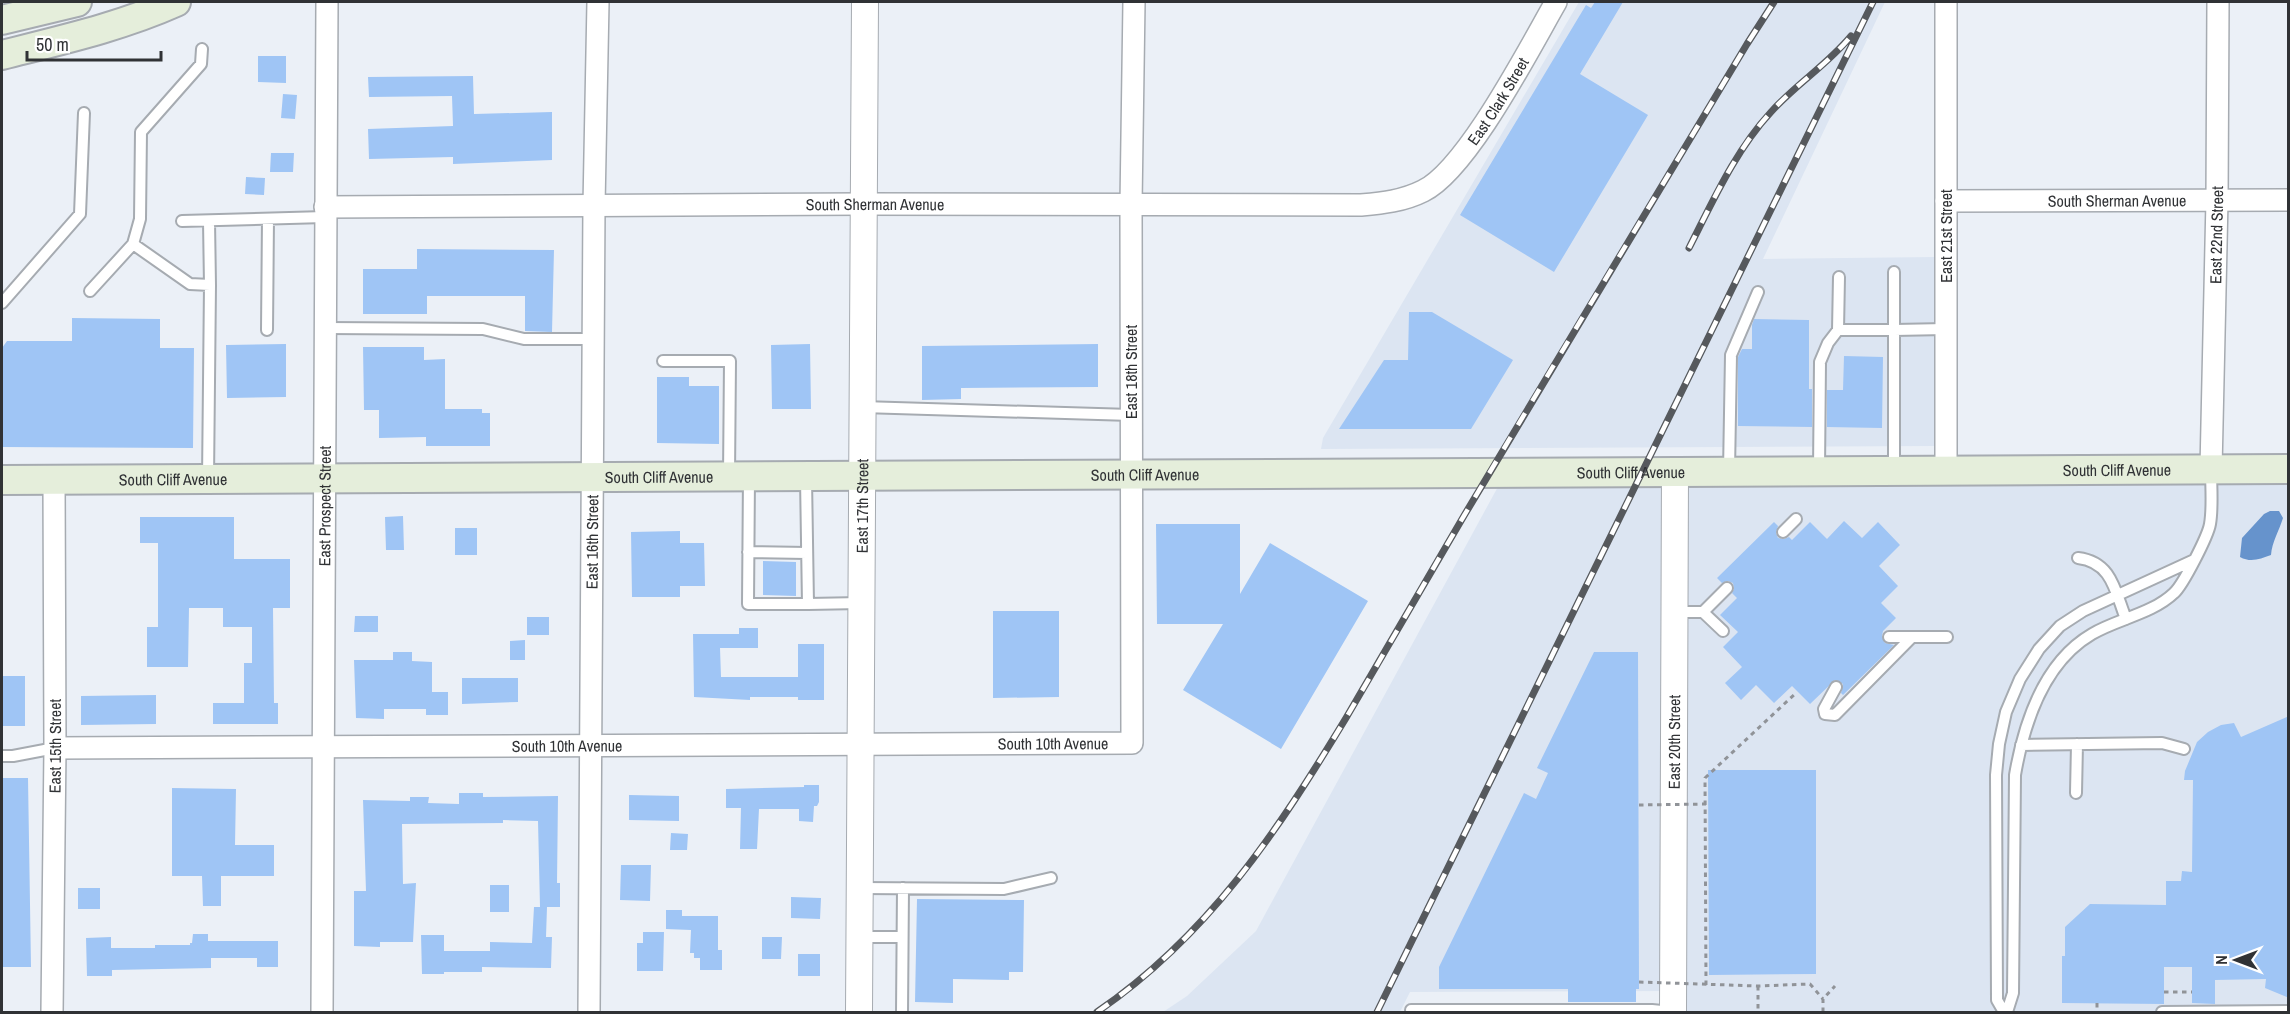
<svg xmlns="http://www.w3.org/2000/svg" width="2290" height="1014" font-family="'Archivo Narrow',sans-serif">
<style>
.built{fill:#dce5f2}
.water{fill:#6693cc}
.building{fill:#9fc5f5}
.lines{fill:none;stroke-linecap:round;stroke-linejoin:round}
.service-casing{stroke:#a6abb1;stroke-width:14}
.minor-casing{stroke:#a6abb1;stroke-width:24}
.tertiary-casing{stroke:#a6abb1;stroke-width:28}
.secondary-casing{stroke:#a6abb1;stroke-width:32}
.path{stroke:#909398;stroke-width:3;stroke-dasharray:4.5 4.5;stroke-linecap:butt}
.service{stroke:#fff;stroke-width:10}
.minor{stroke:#fff;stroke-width:21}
.tertiary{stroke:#fff;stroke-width:26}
.secondary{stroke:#e5eedb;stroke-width:28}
.rail-casing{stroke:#56595d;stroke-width:7}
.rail{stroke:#fff;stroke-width:4.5;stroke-dasharray:14;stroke-linecap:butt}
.path-bridge{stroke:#909398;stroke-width:3;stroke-dasharray:4.5 4.5;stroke-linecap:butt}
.labels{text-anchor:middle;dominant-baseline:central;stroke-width:6;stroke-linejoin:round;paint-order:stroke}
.street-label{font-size:16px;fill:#303235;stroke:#fff}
</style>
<rect width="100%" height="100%" fill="#ebf0f7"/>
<path class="built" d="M1579,2H1885L1763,259L1935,257L1934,446L1321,449L1323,438Z
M2288,469V1012H1673V991L1410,992L1400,1012H1163L1187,996L1256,931L1506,472Z"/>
<path class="water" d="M2270,511H2279L2283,518C2279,531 2272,542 2271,555C2260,559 2251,563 2240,557L2242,538L2264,514Z"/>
<path class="building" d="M1595,2H1623L1580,74L1648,115L1554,272L1460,215L1586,5L1591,8Z
M258,56H286V83L258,82Z
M473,76L474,114L552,112V160L453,164V157L369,159L368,129L453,126L452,96L369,97L368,77Z
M283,94L297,95L295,119L281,118Z
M271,153H294L293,172H270Z
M246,177L265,178L264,195L245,194Z
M417,249L554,250L552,332L525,331V296H427V314H363V269H417Z
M1409,312H1432L1513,360L1471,429H1339L1384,360H1408Z
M72,318L160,319V348H194L193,448L2,447V348L7,341H72Z
M1754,319L1809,320V389H1812V427L1738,426V357L1742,349H1752V325Z
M286,344V397L227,398L226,345Z
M810,344L811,409H772L771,345Z
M1098,344V387L961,388V399L922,400V346Z
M363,347H424V360L445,359V409H482V413H490V446H426V437L379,438V410H364Z
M1844,356L1883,357L1882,428L1827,427V390H1843Z
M657,377H689V386H719V444L657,443Z
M403,516L404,550H386L385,517Z
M140,517H234V559H290V608H273L274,703H278V724H213V703H244V663H252V627H223V608H189L188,667H147V627H158V543H140Z
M1844,521L1862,538L1878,522L1900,545L1879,566L1898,586L1881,603L1896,618L1883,631L1882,636L1885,643L1894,645L1843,695L1841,693L1843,684L1835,680L1810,704L1792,686L1774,703L1756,685L1741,700L1725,683L1742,667L1723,647L1738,632L1720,615L1737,598L1732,593L1734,589L1733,583L1728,581L1722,583L1717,578L1774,522L1778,526L1776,533L1778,538L1784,539L1789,537L1792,540L1810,522L1827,539Z
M1156,524H1240V594L1270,543L1368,601L1281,749L1183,690L1223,624H1157Z
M455,528H477V555H455Z
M680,531V543H704L705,586H680V597H632L631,532Z
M763,561L796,562V596L763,595Z
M993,611H1059V697L993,698Z
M355,616H378V632H354Z
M527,617H549V635H527Z
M739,628H758V648H720L721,677H798V644H824V700H798V697H750V700L694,697L693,634H739Z
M525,640V660H510V641Z
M393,652H412V661L432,662V692H448V715H426V709H384V719L356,718L354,660H393Z
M1594,652H1638L1639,989H1636V1002H1568V989H1439V967L1524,793L1536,799L1548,773L1537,768Z
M2,676H25V726H2Z
M462,678H518V702L462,704Z
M156,695V724L81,725V696Z
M2289,716V998L2265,988L2266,979L2215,980V1004L2192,1003V967H2164V1004L2062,1003V956H2065V927L2090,904L2166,905V881H2181L2182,871L2192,872L2193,780H2184L2185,771L2197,742L2208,732L2221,725L2234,723L2241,737Z
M1708,770H1816V974L1709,975Z
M2,778H28L31,967H2Z
M804,785H819V802L817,806H814L813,822L799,821V809H759L757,849H740L741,808H726V789L804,787Z
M172,788L236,789L235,845H274V876H221V906H203L202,876H172Z
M459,793H483V797L558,796L557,883H560V907H540L538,821L503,820V823L402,824L403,884L416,883L413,942H380V947L354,946V891H366L363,800L410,801V797H429L428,803L459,804Z
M629,795L679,796V821L629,820Z
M671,833L688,834L687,850H670Z
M621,865H651L650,901L620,900Z
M490,885H509V912H490Z
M78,888H100V909H78Z
M791,897L821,898L820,919L791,918Z
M917,899L1024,900L1023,972H1009V980L953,979V1003L915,1002Z
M534,907H547L546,937H552L551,968L482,967V972H444V974H422L421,935H444V951H490V942L532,943Z
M666,910H682V916H718V950H722V970H700V958H694V953H690L691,930L666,929Z
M643,932H664L663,971H637V943H643Z
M193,934H208V941H278V967H257V958H211V968L112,970V976H87L86,938L111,937V948H155V945H190V943H192Z
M762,937H782L781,959H762Z
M798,954H820V976H798Z"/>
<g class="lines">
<defs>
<path id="service" d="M182,221L325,217
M133,244L190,284L210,285
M1894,272V330L1946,329
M90,291L133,244L140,219L141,132L201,64L202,49
M2,303L80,214L84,113
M325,328L483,329L524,339H594
M267,330L268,219
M1838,330L1839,277
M663,361H730L729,476
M862,407L1131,415
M1819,470L1820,362L1828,343L1838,330H1894V470
M1729,471L1731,355L1758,292
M749,476L748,604H808
M806,478L808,604L861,603
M208,479L210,285L209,221
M1783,532L1796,519
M748,552L807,553
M2078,558C2112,562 2115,591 2126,619
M1675,612H1703L1727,588
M1703,612L1723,631
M1889,637H1912
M1836,687L1824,709L1825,714L1835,715L1912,637H1947
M2021,745L2162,743L2184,749
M2,756H13L55,748
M2076,793L2077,744
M860,888L1004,889L1051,878
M860,937H902
M1411,1010H1652L1672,1012
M902,1012L903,888
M2004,1012L1997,1000L1996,775L1999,744L2006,712L2020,679L2039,649L2060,626L2083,611L2194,560
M2007,1012L2013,993L2015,775C2024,723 2044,662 2092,634C2117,619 2152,614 2174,593C2183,585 2208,536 2210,524C2213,507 2211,487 2211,469
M2162,1012L2288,1011"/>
<g id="minor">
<path id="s1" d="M1946,201L2288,200"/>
<path id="s2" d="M325,207L863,204L1361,205C1383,203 1403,201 1423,191C1467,170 1530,47 1556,2"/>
<path id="s3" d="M2211,469L2217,200L2218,2"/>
<path d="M1946,470V2"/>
<path id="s4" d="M55,748L1132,743L1131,204L1134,2"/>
<path id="s5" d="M52,1012L55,748L54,480"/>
<path id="s6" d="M322,1012L327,2"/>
<path id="s7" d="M589,1012L594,205L598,2"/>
</g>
<g id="tertiary">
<path id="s8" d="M859,1012L865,2"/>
<path id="s9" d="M1673,1012L1675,472"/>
</g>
<g id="secondary">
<path d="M2,20L77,2"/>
<path d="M2,55C61,40 120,27 176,2"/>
<path id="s10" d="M2,480L2288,469"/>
</g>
</defs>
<use href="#service" class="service-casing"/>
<use href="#minor" class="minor-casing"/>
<use href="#tertiary" class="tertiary-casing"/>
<use href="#secondary" class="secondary-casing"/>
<path class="path" d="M1706,985L1705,778L1797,692
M1758,986V1012
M2164,992H2192
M2097,1003V1012
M1823,1012V999L1835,986"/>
<use href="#service" class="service"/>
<use href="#minor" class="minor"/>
<use href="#tertiary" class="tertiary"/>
<use href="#secondary" class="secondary"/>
<defs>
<path id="rail" d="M1689,248C1713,201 1735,151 1771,112C1796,84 1827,65 1851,36
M1097,1012C1209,935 1277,832 1346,718C1386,650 1425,582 1465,514C1558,357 1653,201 1747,44L1774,2
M1377,1012L1873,2"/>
</defs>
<use href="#rail" class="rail-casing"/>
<use href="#rail" class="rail"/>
<path class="path-bridge" d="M1639,805L1706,804
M1639,982L1758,986L1810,984L1823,999"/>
</g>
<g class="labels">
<g class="street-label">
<text stroke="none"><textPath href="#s2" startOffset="1218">East Clark Street</textPath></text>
<text stroke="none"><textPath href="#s1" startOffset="171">South Sherman Avenue</textPath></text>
<text stroke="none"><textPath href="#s2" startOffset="550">South Sherman Avenue</textPath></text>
<text stroke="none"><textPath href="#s3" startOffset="234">East 22nd Street</textPath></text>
<text transform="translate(1946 236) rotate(-90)">East 21st Street</text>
<text transform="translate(1131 372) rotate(-90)">East 18th Street</text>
<text stroke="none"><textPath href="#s10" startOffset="2115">South Cliff Avenue</textPath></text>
<text stroke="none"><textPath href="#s10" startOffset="1629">South Cliff Avenue</textPath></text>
<text stroke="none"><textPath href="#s10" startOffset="1143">South Cliff Avenue</textPath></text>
<text stroke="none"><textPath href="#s10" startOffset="657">South Cliff Avenue</textPath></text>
<text stroke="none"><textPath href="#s10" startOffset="171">South Cliff Avenue</textPath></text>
<text stroke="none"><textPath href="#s6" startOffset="506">East Prospect Street</textPath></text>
<text stroke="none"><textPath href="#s8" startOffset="506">East 17th Street</textPath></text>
<text stroke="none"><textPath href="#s7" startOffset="470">East 16th Street</textPath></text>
<text stroke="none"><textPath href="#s9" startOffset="270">East 20th Street</textPath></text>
<text stroke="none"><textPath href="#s4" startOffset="998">South 10th Avenue</textPath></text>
<text stroke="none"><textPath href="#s5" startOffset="266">East 15th Street</textPath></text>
<text stroke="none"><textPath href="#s4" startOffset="512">South 10th Avenue</textPath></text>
</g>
</g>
<rect width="2290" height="1014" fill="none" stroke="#303235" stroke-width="6"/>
<g transform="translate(2236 960) rotate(270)" stroke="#ffffff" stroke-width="4.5" paint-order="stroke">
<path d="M0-4.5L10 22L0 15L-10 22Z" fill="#303235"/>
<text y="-9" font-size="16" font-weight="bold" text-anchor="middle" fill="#303235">N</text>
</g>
<path d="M27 51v9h134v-9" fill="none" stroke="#303235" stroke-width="3"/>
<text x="36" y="51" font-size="18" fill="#303235" stroke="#ffffff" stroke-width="4.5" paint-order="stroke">50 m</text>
</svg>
